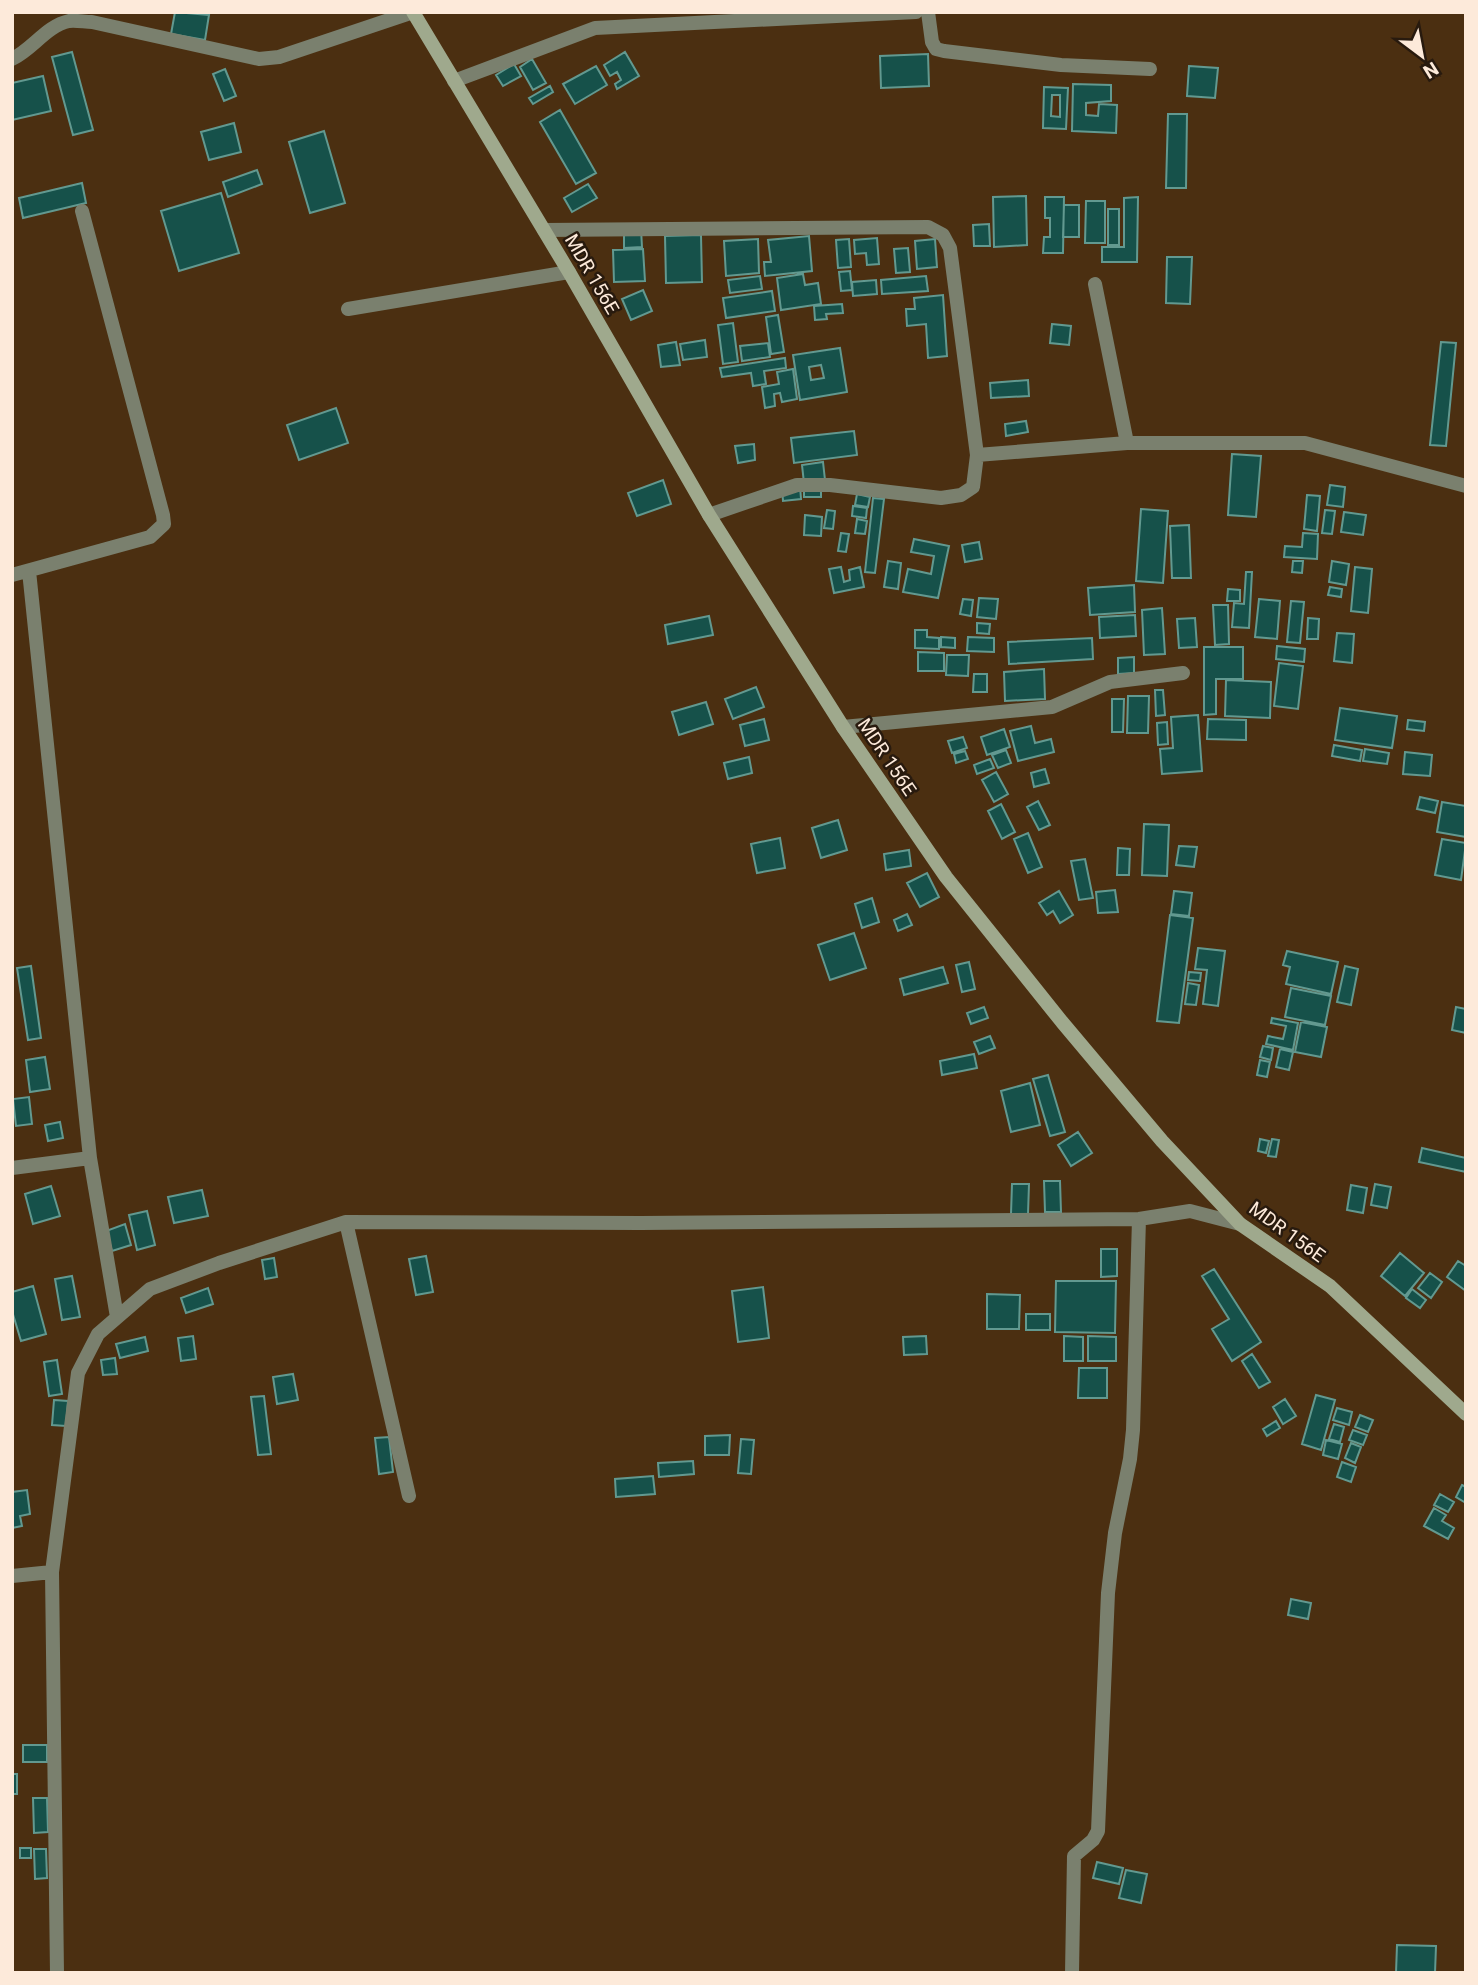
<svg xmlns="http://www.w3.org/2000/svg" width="1478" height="1985" font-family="Roboto,sans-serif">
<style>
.building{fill:#16514a;stroke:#629990;stroke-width:2;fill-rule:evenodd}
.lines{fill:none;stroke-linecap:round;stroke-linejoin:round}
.minor{stroke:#7a806e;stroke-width:14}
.secondary{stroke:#9fa98d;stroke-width:14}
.labels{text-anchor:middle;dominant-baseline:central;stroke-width:5;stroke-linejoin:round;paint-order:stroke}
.street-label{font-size:19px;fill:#fdeada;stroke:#281a0e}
</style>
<rect width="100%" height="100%" fill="#4b2f11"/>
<path class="building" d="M175,12L209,15L205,40L171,34Z
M72,52L93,130L73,135L52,57Z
M625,52L639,76L617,89L615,84L621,80L617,72L610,76L604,65Z
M928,54L929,86L881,88L880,56Z
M532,59L546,83L533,90L520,67Z
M514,64L521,76L503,86L496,75Z
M596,66L607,85L575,104L563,84Z
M1189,66L1218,68L1215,98L1187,96Z
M225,69L236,96L224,101L213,74Z
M43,76L51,111L12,120V83Z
M1073,84L1111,85V101L1086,103V115L1098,116L1099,104L1117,105L1116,133L1072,131Z
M550,86L553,92L533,104L529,98Z
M1044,87L1068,88L1066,129L1043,128ZM1052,95H1060V117L1051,116Z
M560,110L596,173L576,184L540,122Z
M1168,114H1187L1186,188H1166Z
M234,123L241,152L209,160L201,132Z
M324,131L345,203L310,213L289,142Z
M257,170L262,184L228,197L223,182Z
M82,183L86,203L23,218L19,198Z
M588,184L597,198L572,212L564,198Z
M221,193L239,253L179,271L161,211Z
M1026,196L1027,245L994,247L993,197Z
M1045,197H1064L1063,253H1043L1044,237H1050V218H1045Z
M1138,197L1137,262H1102V247H1124V198Z
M1086,201H1105V243H1085Z
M1064,205H1079V237H1063Z
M1108,209H1119V245H1108Z
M989,224L990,246H974L973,225Z
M641,229L642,247L624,248V230Z
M701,235L702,282L666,283L665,236Z
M809,236L812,271L765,276L764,262H771L768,240Z
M877,238L879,264L867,265L866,253L855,254L854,240Z
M758,239L759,273L726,276L724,241Z
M849,239L851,267L838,268L836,240Z
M935,239L937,267L917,269L915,241Z
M908,248L910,272L896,273L894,249Z
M643,249L645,281L614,282L613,250Z
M1167,257H1192L1190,304L1166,303Z
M850,271L852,290L841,291L839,272Z
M803,274L805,285L818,283L821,304L781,310L777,278Z
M760,276L762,289L730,293L728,280Z
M926,276L928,291L882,294L881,280Z
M876,280L877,294L853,296L852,282Z
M643,290L652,311L631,320L622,299Z
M772,291L775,311L726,318L723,298Z
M943,295L947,356L928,358L926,324L907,326L906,309H915L914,298Z
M842,304L843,313L826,314L827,319L815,320L814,306Z
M778,315L784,352L771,354L766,317Z
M733,323L738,362L723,364L718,325Z
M1052,324L1071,326L1069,345L1050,343Z
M705,340L707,357L683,360L680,344Z
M676,342L680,365L661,367L658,345Z
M1441,342L1456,343L1446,446L1430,445Z
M768,343L770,357L742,361L740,346Z
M840,348L847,392L800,400L793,355ZM821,365L824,378L811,380L809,367Z
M785,358L786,368L764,371L766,384L753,386L751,373L722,377L720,368Z
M793,369L797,399L782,402L780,393L774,394L775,406L765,408L762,387L779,384L777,372Z
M1028,380L1029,396L991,398L990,383Z
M336,408L348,443L299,460L287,425Z
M1026,421L1028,432L1006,436L1005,424Z
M854,431L857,455L794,463L791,438Z
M754,444L755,460L738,463L735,446Z
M1232,454L1261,456L1256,517L1228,515Z
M823,462L825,480L804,483L802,465Z
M663,480L671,504L637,516L628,493Z
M804,485H821V497H804Z
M1330,485L1345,487L1343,507L1327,505Z
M800,486L801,499L783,501L782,488Z
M857,494L870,497L868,507L855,505Z
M1307,495L1320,496L1317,531L1304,529Z
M873,498L884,499L875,573L865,572Z
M853,506L867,508L866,518L852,516Z
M1141,509L1168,511L1163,583L1136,581Z
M827,510L835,511L833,529L824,528Z
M1325,510L1335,511L1332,534L1322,533Z
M1344,512L1366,515L1363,535L1341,532Z
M805,515L822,517L821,536L804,535Z
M857,519L867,521L865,534L855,533Z
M1189,525L1191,578H1172L1170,526Z
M841,533L849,534L846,552L838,551Z
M1303,533L1318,534L1317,559L1284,557L1285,546L1302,547Z
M914,539L949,546L938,598L903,592L908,569L931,574L934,556L911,552Z
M979,542L982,559L965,562L962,545Z
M888,561L901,563L898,589L884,587Z
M1293,561H1303L1302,573L1292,572Z
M1332,561L1349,564L1346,585L1329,582Z
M841,567L844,582L850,580L849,570L860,567L864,587L834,593L829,569Z
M1355,567L1372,569L1368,613L1351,611Z
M1246,572H1252L1249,628L1232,627L1234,603L1244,604Z
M1134,585L1135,612L1090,615L1088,588Z
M1330,587L1342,589L1341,597L1328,595Z
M1228,589L1240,590V601H1227Z
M979,598L998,599L996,619L977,617Z
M963,599L973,600L971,616L960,614Z
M1259,599L1280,601L1277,639L1255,637Z
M1291,601L1304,602L1300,643L1287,642Z
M1213,605H1228L1229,644L1215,645Z
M1162,608L1165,654L1144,655L1142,610Z
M1135,615L1136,636L1100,638L1099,617Z
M709,616L713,635L668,644L665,625Z
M1195,618L1197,647L1179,648L1177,619Z
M1308,618L1319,619L1318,639H1307Z
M977,623L990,624L989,634L977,633Z
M915,630H927V637L939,638V649L915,648Z
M1337,633L1354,634L1352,663L1334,661Z
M941,637L955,638V648L941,647Z
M968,637L994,638V652L967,651Z
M1092,638L1093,659L1009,664L1008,642Z
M1277,646L1305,649L1304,662L1276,659Z
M1204,647H1243V679H1216V714L1204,715Z
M918,652L944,653V671H918Z
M947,655H969L968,676L946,675Z
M1134,657V673L1118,674V658Z
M1279,663L1303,666L1298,709L1274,706Z
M1044,669L1045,699L1005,701L1004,672Z
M974,674H987V692H973Z
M1226,680L1271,682L1270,718L1225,716Z
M756,687L764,707L733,719L725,699Z
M1155,690H1163L1165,715L1156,716Z
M1128,696H1149L1148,733H1127Z
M1112,699H1124L1123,732H1112Z
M706,702L713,724L679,735L672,712Z
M1340,708L1397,716L1392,748L1335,740Z
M1198,715L1202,771L1162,774L1160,749L1173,748L1171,717Z
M764,719L769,740L745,746L740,725Z
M1208,719L1246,720V740L1207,739Z
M1408,720L1425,722L1424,731L1407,729Z
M1167,722L1168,744L1158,745L1157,723Z
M1031,726L1035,743L1051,739L1054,752L1018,761L1010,731Z
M1004,729L1010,747L987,755L981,737Z
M963,737L967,748L952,753L948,741Z
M1334,745L1362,750L1360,761L1332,756Z
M1365,749L1389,753L1387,764L1363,761Z
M1006,750L1011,763L998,768L992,755Z
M965,751L968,759L956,763L954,754Z
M1405,752L1432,755L1430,776L1403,774Z
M749,757L752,773L728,779L724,763Z
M990,759L994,768L977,774L974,765Z
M1045,769L1049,783L1034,787L1031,773Z
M996,772L1008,794L994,802L982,780Z
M1420,797L1438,801L1435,813L1417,809Z
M1038,801L1050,825L1039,830L1027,807Z
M1442,802L1466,806V837L1437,832Z
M1001,804L1015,832L1002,839L988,811Z
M838,820L847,850L821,858L812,828Z
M1144,824L1169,825L1167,876L1142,875Z
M1028,833L1042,867L1028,873L1014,839Z
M780,838L785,868L757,873L751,844Z
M1442,839L1466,843L1461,880L1435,875Z
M1179,846L1197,847L1194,867L1176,865Z
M1118,848L1130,849L1129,875H1117Z
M909,850L911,866L886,870L884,854Z
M1085,859L1093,898L1079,900L1071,861Z
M927,873L939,897L920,907L907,883Z
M1115,890L1118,912L1098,913L1096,892Z
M1059,891L1073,915L1060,923L1053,911L1047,915L1039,903Z
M1174,891L1192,893L1189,916L1171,914Z
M872,898L879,922L862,928L855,904Z
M907,914L912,925L898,931L894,920Z
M1170,915L1193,918L1179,1023L1157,1021Z
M854,933L866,968L830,980L818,945Z
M1198,948L1225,951L1218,1006L1203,1004L1207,970L1195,969Z
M1287,951L1338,962L1331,994L1286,984L1290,967L1283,965Z
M969,962L975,989L962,992L956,965Z
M31,966L41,1038L28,1040L17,968Z
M1345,966L1358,969L1351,1005L1337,1002Z
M943,967L948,983L904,995L900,979Z
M1189,972L1201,973L1200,981L1188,980Z
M1188,983L1199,985L1196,1005L1185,1004Z
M1291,988L1331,996L1325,1025L1285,1017Z
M984,1007L988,1018L971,1024L967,1013Z
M1456,1007L1466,1009V1033L1452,1030Z
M1272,1018L1298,1023L1293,1050L1266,1044L1268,1036L1283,1039L1286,1026L1271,1023Z
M1301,1022L1327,1027L1321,1057L1295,1052Z
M990,1036L995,1048L979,1054L974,1042Z
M1263,1046L1273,1048L1271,1060L1260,1057Z
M1280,1049L1293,1052L1289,1070L1276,1067Z
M974,1054L977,1068L942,1075L940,1061Z
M45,1057L50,1089L30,1092L26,1060Z
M1260,1060L1270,1062L1267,1077L1257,1075Z
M1048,1075L1065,1132L1050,1136L1033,1079Z
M1030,1083L1040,1125L1011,1132L1001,1091Z
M29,1097L32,1124L16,1126L13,1099Z
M60,1122L63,1138L48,1141L45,1125Z
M1078,1132L1092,1153L1071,1166L1058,1145Z
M1260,1139L1269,1141L1266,1153L1258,1151Z
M1272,1139L1279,1140L1276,1157L1268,1156Z
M1422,1148L1466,1158V1172L1419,1162Z
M1044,1181H1060L1061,1212H1045Z
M1012,1184H1029L1028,1214H1011Z
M1375,1184L1391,1187L1387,1208L1371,1205Z
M1351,1185L1367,1188L1363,1213L1347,1210Z
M51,1186L60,1216L33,1224L25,1194Z
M202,1190L208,1216L174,1223L168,1197Z
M147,1211L155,1245L137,1250L129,1215Z
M125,1224L131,1245L112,1251L106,1231Z
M1101,1249H1117V1276L1101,1277Z
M1400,1253L1424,1273L1405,1296L1381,1276Z
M426,1256L433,1292L416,1295L409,1259Z
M274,1258L277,1277L265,1279L262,1260Z
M1458,1261L1466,1266V1291L1447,1277Z
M1214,1269L1261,1342L1232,1361L1212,1329L1229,1319L1202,1276Z
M1430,1273L1442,1282L1431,1298L1418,1288Z
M72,1276L80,1317L62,1320L55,1279Z
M1056,1281H1116L1115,1333L1055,1332Z
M33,1286L46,1334L21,1341L12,1311V1292Z
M763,1287L769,1338L738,1342L732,1291Z
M208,1288L213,1304L186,1313L181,1298Z
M1412,1289L1426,1300L1420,1308L1406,1298Z
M987,1294L1020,1295L1019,1329H987Z
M1026,1314H1050V1330H1026Z
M193,1336L196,1359L181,1361L178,1338Z
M926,1336L927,1354L904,1355L903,1337Z
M1064,1336L1083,1337V1361H1064Z
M1088,1336L1116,1337V1361H1088Z
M145,1337L148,1351L120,1358L116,1344Z
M1252,1354L1270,1382L1259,1388L1242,1361Z
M115,1358L117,1374L103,1375L101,1360Z
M57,1360L62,1394L49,1396L44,1362Z
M1079,1368H1107V1398H1078Z
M293,1374L298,1400L277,1404L273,1377Z
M1316,1395L1335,1400L1321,1450L1302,1444Z
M264,1396L271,1454L258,1455L251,1397Z
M1285,1399L1296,1416L1283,1424L1273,1407Z
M54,1400L68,1401L66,1426L52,1425Z
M1337,1408L1352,1412L1349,1425L1333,1420Z
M1360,1415L1373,1420L1368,1432L1355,1427Z
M1276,1421L1280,1428L1267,1436L1263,1429Z
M1334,1424L1344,1427L1340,1442L1329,1439Z
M1353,1430L1367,1435L1363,1445L1349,1440Z
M730,1435L729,1455H705V1436Z
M389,1437L393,1472L379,1474L375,1438Z
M741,1439L754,1440L751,1474L738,1473Z
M1326,1440L1342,1444L1338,1459L1323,1455Z
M1351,1443L1361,1447L1355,1463L1345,1458Z
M693,1461L694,1474L659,1477L658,1463Z
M1342,1462L1356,1467L1351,1482L1337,1477Z
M653,1476L655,1494L616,1497L615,1479Z
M1462,1485L1466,1487V1503L1456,1497Z
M27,1490L30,1514L20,1516L22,1526L12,1528V1492Z
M1440,1494L1454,1502L1448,1512L1434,1505Z
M1434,1508L1446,1515L1442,1521L1454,1528L1448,1539L1424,1526Z
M1291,1599L1311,1603L1308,1619L1288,1615Z
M23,1745H47V1762H23Z
M12,1774H17V1794H12Z
M33,1798H47L48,1832L34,1833Z
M20,1848H31V1858H20Z
M34,1849H46L47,1878L35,1879Z
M1097,1862L1123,1868L1119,1884L1093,1878Z
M1126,1870L1147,1874L1141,1903L1119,1898Z
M1397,1945L1436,1946L1435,1973H1396Z"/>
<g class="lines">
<path class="minor" d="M928,12L932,42L936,49L944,51L1061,65L1150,69
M12,59C33,49 46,26 69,21C76,20 85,22 92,22L259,59L279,57L413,12
M454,81L595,28L916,12
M544,230L928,227L943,235L950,248L977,455L973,487L961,495L941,498L830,485H797L709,515
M1095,284L1127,443
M348,309L569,272
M977,455L1127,443H1305L1466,486
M29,571L90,1158L117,1317
M12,575L150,537L164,524L163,515L82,211
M843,727L1052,707L1110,682L1183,673
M12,1168L90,1158
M346,1222L409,1496
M12,1576L52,1572
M57,1973L52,1572L78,1373L98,1334L150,1289L219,1263L346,1222L641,1223L1139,1219L1190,1211L1240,1224
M1072,1973L1074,1856L1093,1840L1098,1831L1108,1593L1115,1533L1130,1459L1133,1430L1139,1219"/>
<path class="secondary" d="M413,12L569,272L709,515L843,727L946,877L1062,1022L1162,1141L1240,1224L1330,1286L1466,1414"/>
</g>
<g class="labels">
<g class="street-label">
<text transform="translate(592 274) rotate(60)">MDR 156E</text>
<text transform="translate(887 757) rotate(56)">MDR 156E</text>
<text transform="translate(1287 1232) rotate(36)">MDR 156E</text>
</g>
</g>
<rect width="1478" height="1985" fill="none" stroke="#fdeada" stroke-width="28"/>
<g transform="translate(1422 56) rotate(148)" stroke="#281a0e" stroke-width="5" paint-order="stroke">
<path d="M0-5L12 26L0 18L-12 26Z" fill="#fdeada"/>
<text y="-10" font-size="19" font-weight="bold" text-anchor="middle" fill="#fdeada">N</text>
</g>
</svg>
